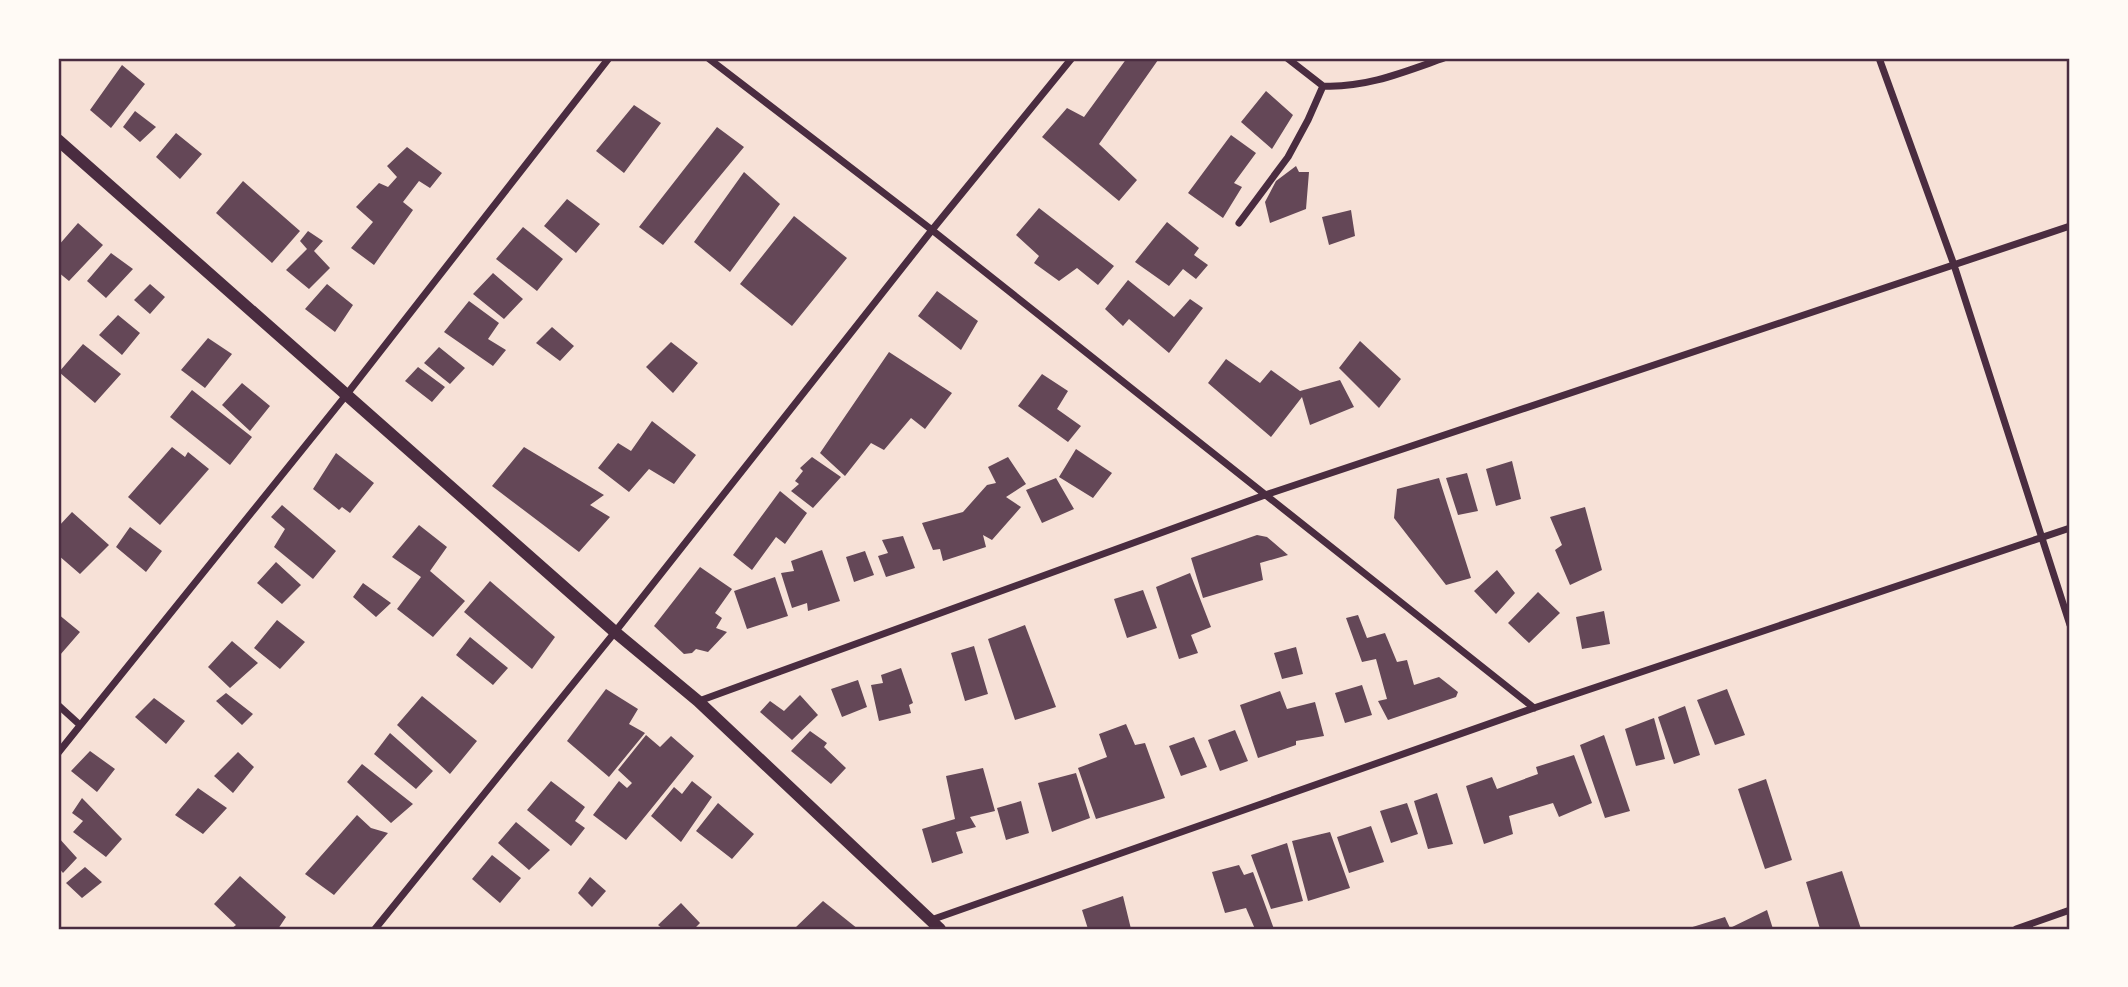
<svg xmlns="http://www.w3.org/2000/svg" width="2128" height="987" font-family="'Open Sans',sans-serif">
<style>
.building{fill:#644757}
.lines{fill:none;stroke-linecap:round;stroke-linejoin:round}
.minor{stroke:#4a2c40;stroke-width:7}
.tertiary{stroke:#4a2c40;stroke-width:12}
.neatline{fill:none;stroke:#4a2c40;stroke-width:2.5}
</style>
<rect width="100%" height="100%" fill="#f7e1d7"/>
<path class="building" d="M1127,58H1155L1158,60L1099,144L1137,180L1119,201L1042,137L1067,108L1084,117Z
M122,65L145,84L111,128L90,110Z
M1266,91L1293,115L1272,149L1241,122Z
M634,105L661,123L624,173L596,151Z
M135,111L156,127L140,142L123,127Z
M717,127L744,147L663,245L639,227Z
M176,133L202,154L180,179L156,157Z
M1231,135L1256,153L1234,183L1242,187L1223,218L1188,193Z
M407,147L442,173L430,188L419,181L403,202L413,210L374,265L351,248L373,222L356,207L379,183L388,187L397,177L387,166Z
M1296,166L1299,172H1309L1306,209L1270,223L1265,202L1276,181Z
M744,172L780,204L730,272L694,242Z
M243,181L300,231L272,263L216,213Z
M567,199L600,224L576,253L544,226Z
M1039,208L1114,266L1098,285L1077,268L1059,281L1034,263L1039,256L1016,235Z
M1351,210L1355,236L1329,245L1322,217Z
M794,216L847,258L792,326L740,284Z
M1167,222L1199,248L1194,255L1208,265L1196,279L1183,269L1169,286L1135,262Z
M78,223L103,245L69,281L58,272V246Z
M523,227L563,259L537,291L496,259Z
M308,231L323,241L314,251L330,268L309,289L286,270L307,249L300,241Z
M111,253L133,269L106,298L87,281Z
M493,273L523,299L504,319L473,294Z
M1128,280L1174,317L1190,299L1203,308L1169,353L1129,319L1123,326L1105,309Z
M150,284L165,297L150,314L134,300Z
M327,284L353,305L335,332L305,309Z
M937,291L978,321L961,350L918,316Z
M469,301L499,323L488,339L506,350L493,366L444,332Z
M118,315L140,333L122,355L99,335Z
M552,327L574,346L560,361L536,343Z
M208,338L232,354L205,388L181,370Z
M1360,341L1401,379L1379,408L1339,368Z
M671,342L698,363L673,393L646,367Z
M83,344L121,374L95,403L59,372Z
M439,347L465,368L450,384L424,363Z
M889,352L952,393L925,429L911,418L884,450L871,443L845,476L820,453Z
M1226,359L1260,383L1271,370L1300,391L1340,380L1354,407L1310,425L1302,397L1271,437L1208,383Z
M418,367L445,387L432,402L405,381Z
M1042,374L1068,391L1057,409L1081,426L1068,442L1018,406Z
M242,383L270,406L250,431L222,405Z
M192,390L252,437L230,465L170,417Z
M652,421L696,455L674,484L649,469L629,492L598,468L618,443L631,451Z
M172,447L185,457L188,452L209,469L160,525L128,497Z
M524,447L604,495L590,505L610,517L579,552L492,486Z
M1076,449L1112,473L1093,498L1059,477Z
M336,453L374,483L350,513L342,507L339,510L313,489Z
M812,457L841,477L813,508L791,491L799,484L795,481L803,471L800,468Z
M1008,457L1026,484L1006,497L1021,507L992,540L983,535L986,547L943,561L940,549L933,550L922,523L963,512L987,485L996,483L988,467Z
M1512,461L1521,499L1496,506L1486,469Z
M1467,473L1478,511L1458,515L1446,478Z
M1056,478L1074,509L1042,523L1026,490Z
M1439,478L1471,578L1446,585L1394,518L1397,489Z
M780,491L807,513L785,544L776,537L752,570L733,555Z
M282,505L336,551L313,579L274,547L285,529L271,517Z
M1585,507L1602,570L1570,585L1555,550L1562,545L1550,517Z
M72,512L109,545L80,574L58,555V527Z
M419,525L447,547L430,571L465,601L433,637L397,609L421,577L392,557Z
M130,527L162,551L146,572L116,547Z
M1257,535L1267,537L1288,555L1260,563L1263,580L1203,598L1191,558Z
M903,536L915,568L886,577L878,556L888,553L882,540Z
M822,550L840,601L808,611L807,603L792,608L781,573L794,571L791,561Z
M865,551L874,575L854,582L846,557Z
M276,562L301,585L282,604L257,583Z
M700,567L732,589L715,613L722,618L716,628L727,632L708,652L696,649L692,653L684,654L654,626Z
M1497,570L1515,593L1496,614L1474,591Z
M1190,573L1211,627L1191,635L1198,653L1179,659L1156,587Z
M775,577L788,616L747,629L734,591Z
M490,581L555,637L532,669L464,612Z
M363,583L391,603L376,617L353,597Z
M1143,590L1157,628L1127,638L1114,599Z
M1538,592L1560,613L1529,643L1508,623Z
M1604,611L1610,644L1582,649L1576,617Z
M58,614L80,632L60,655L58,653Z
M1358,615L1367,638L1385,633L1397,662L1407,660L1414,685L1439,677L1458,692L1456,697L1388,720L1378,701L1387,699L1376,659L1362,662L1346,618Z
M277,620L305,642L280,669L254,648Z
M1025,625L1056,707L1015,720L988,639Z
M470,637L508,668L493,685L456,655Z
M232,641L258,663L230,688L208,667Z
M974,646L988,694L965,701L951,653Z
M1296,647L1303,674L1282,679L1274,653Z
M901,668L913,703L909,705L911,713L879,721L871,685L883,683L881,675Z
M858,680L867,707L842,717L831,689Z
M1362,685L1372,715L1345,723L1335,693Z
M606,689L638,709L629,724L645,733L609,777L567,741Z
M1727,689L1745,735L1715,745L1697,700Z
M1280,691L1287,709L1315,702L1324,736L1296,741V745L1258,758L1240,705Z
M226,693L253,714L242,725L216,701Z
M800,695L818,715L792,740L760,712L770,701L784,711Z
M422,696L477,741L450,774L397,725Z
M154,698L185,721L166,744L135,717Z
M1685,706L1700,755L1674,764L1658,717Z
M1654,718L1665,759L1636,766L1625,729Z
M1126,724L1135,745L1145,743L1165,798L1096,819L1078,768L1107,757L1099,734Z
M1235,730L1248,761L1220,771L1208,740Z
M810,731L827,743L824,747L846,768L831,784L791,751Z
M390,733L433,771L416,789L374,754Z
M646,735L660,747L671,736L694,756L626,840L593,815L619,781L627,788L632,783L618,770Z
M1604,735L1630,811L1605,818L1580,745Z
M1194,737L1207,767L1181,776L1169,746Z
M90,751L115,769L97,792L71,771Z
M238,752L254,767L233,793L214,776Z
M1574,755L1592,803L1559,817L1553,803L1509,816L1513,834L1484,844L1466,786L1492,777L1497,789L1538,774L1536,767Z
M362,764L413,804L391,823L347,782Z
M983,768L995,811L970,817L976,827L956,832L963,853L932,863L922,829L955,819L946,776Z
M1076,773L1090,818L1052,832L1038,783Z
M1766,779L1792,860L1765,869L1738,789Z
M551,781L585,807L575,821L585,828L571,846L527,810Z
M692,781L712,797L681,842L651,816L674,787L682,794Z
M198,788L227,808L203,834L175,815Z
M1437,793L1453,844L1428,849L1414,801Z
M82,798L122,839L106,857L73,832L83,821L72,813Z
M1021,801L1029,833L1006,840L997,808Z
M718,803L754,834L732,859L696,831Z
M1407,803L1418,834L1391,843L1380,811Z
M357,815L371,828L388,833L334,895L305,874Z
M516,822L550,850L529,870L498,843Z
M1371,826L1384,862L1349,873L1337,837Z
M1330,832L1350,888L1308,901L1292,841Z
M58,837L77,858L63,873L58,867Z
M1287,843L1303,901L1271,909L1251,855Z
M492,855L521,878L500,903L472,879Z
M1239,865L1244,875L1253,872L1274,929H1255L1246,908L1225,913L1212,872Z
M85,867L102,882L82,898L66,883Z
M1842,871L1861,929H1820L1806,882Z
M240,876L286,917L278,929H231L236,925L214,904Z
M590,877L606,891L592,907L578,893Z
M1123,896L1131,929H1088L1082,910Z
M823,901L858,929L795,928Z
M681,903L700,923L694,929H663L658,925Z
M1767,910L1773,929H1686L1725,917L1730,928Z"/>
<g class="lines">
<path class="minor" d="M708,58L932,230L1534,708
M1287,58L1323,86
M1879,58L1954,265L2070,625
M1323,86C1366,88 1404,72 1444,58
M1239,223L1288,157L1308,120L1323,86
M699,701L1265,495L2070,226
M58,705L80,725
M58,753L347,394L609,58
M931,920L1534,708L2070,528
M375,929L615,632L932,230L1072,58
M2016,929L2070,910"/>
<path class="tertiary" d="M58,140L615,632L698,701L940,929"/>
</g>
<rect width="2128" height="987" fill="none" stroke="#fffaf5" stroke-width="119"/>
<rect x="60" y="60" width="2008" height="868" class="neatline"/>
</svg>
